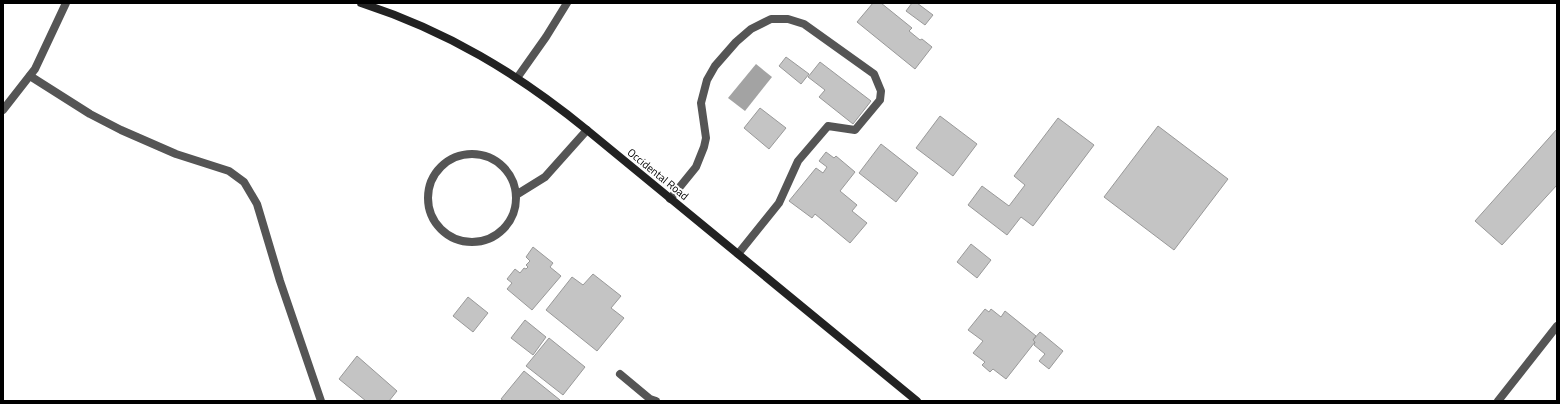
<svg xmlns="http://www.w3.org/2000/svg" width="1560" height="404" font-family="'Titillium Web',sans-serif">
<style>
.water{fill:#a3a3a3}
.building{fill:#c4c4c4;stroke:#999}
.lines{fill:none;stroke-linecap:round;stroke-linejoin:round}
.lane{stroke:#555;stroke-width:8}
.street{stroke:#555;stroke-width:8}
.secondary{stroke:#222;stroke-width:8}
.labels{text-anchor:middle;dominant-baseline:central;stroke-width:4;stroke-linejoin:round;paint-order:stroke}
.street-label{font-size:11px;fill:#000;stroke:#fff}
</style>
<rect width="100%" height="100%" fill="#fff"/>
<path class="water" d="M756,64L772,77L745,111L728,98Z"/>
<path class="building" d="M873,3H881L912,28L909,31L920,40L922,39L932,47L915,69L857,22Z
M912,3H917L933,15L925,25L906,11Z
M786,57L809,74L801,84L779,66Z
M820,62L871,101L853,124L819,97L825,90L808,77Z
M760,108L786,128L769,149L744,128Z
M940,116L977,144L953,176L916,148Z
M1058,118L1094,145L1033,226L1021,217L1007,235L968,205L982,186L1009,206L1025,185L1014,176Z
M1158,126L1228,179L1174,250L1104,197Z
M1557,129V185L1502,245L1475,221Z
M881,144L918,173L896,202L859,173Z
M826,152L834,158L836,156L855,172L840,191L857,205L852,211L867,223L850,243L815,214L812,218L789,201L816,168L823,173L827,167L819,161Z
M971,244L991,260L977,278L957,262Z
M533,247L553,263L550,267L561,276L532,310L507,289L512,283L507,279L515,269L520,273L524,268L526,269L528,267L526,265L530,261L526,257Z
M593,274L621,296L611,308L624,318L597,351L546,310L572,277L583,285Z
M468,297L488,313L473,332L453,316Z
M985,309L989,312L991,309L1001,317L1005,311L1036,336L1033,340L1035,342L1006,379L993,369L990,372L982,365L985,362L973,353L983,341L968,330Z
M525,320L546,337L533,355L511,338Z
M1040,332L1063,351L1049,369L1039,361L1045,354L1034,345L1035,342L1033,340Z
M549,338L585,367L563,395L526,366Z
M357,356L397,391L389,401H366L339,379Z
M524,371L560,400V401H504L501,399Z"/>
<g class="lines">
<path class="lane" d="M30,76L90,114L121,130L176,154L229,171L244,182L257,204L280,281L321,401
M517,78L546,37L567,3
M428 198a44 44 0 1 1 88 0a44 44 0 1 1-88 0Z
M516,195L545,177L587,130
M670,199L696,167L704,147L706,138L701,103L707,80L715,66L736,42L751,29L771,19H788L804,24L874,74L881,91L880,100L855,130L828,126L798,161L779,203L738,254
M620,374L650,399L656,401
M1498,401L1557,326"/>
<path class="street" d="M3,110L35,69L66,3"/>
<path class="secondary" d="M361,3C447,31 517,73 587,130L917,401"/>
</g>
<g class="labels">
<g class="street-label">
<text transform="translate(658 174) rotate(39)">Occidental Road</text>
</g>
</g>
<rect width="1560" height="404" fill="none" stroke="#000000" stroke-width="8"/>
</svg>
